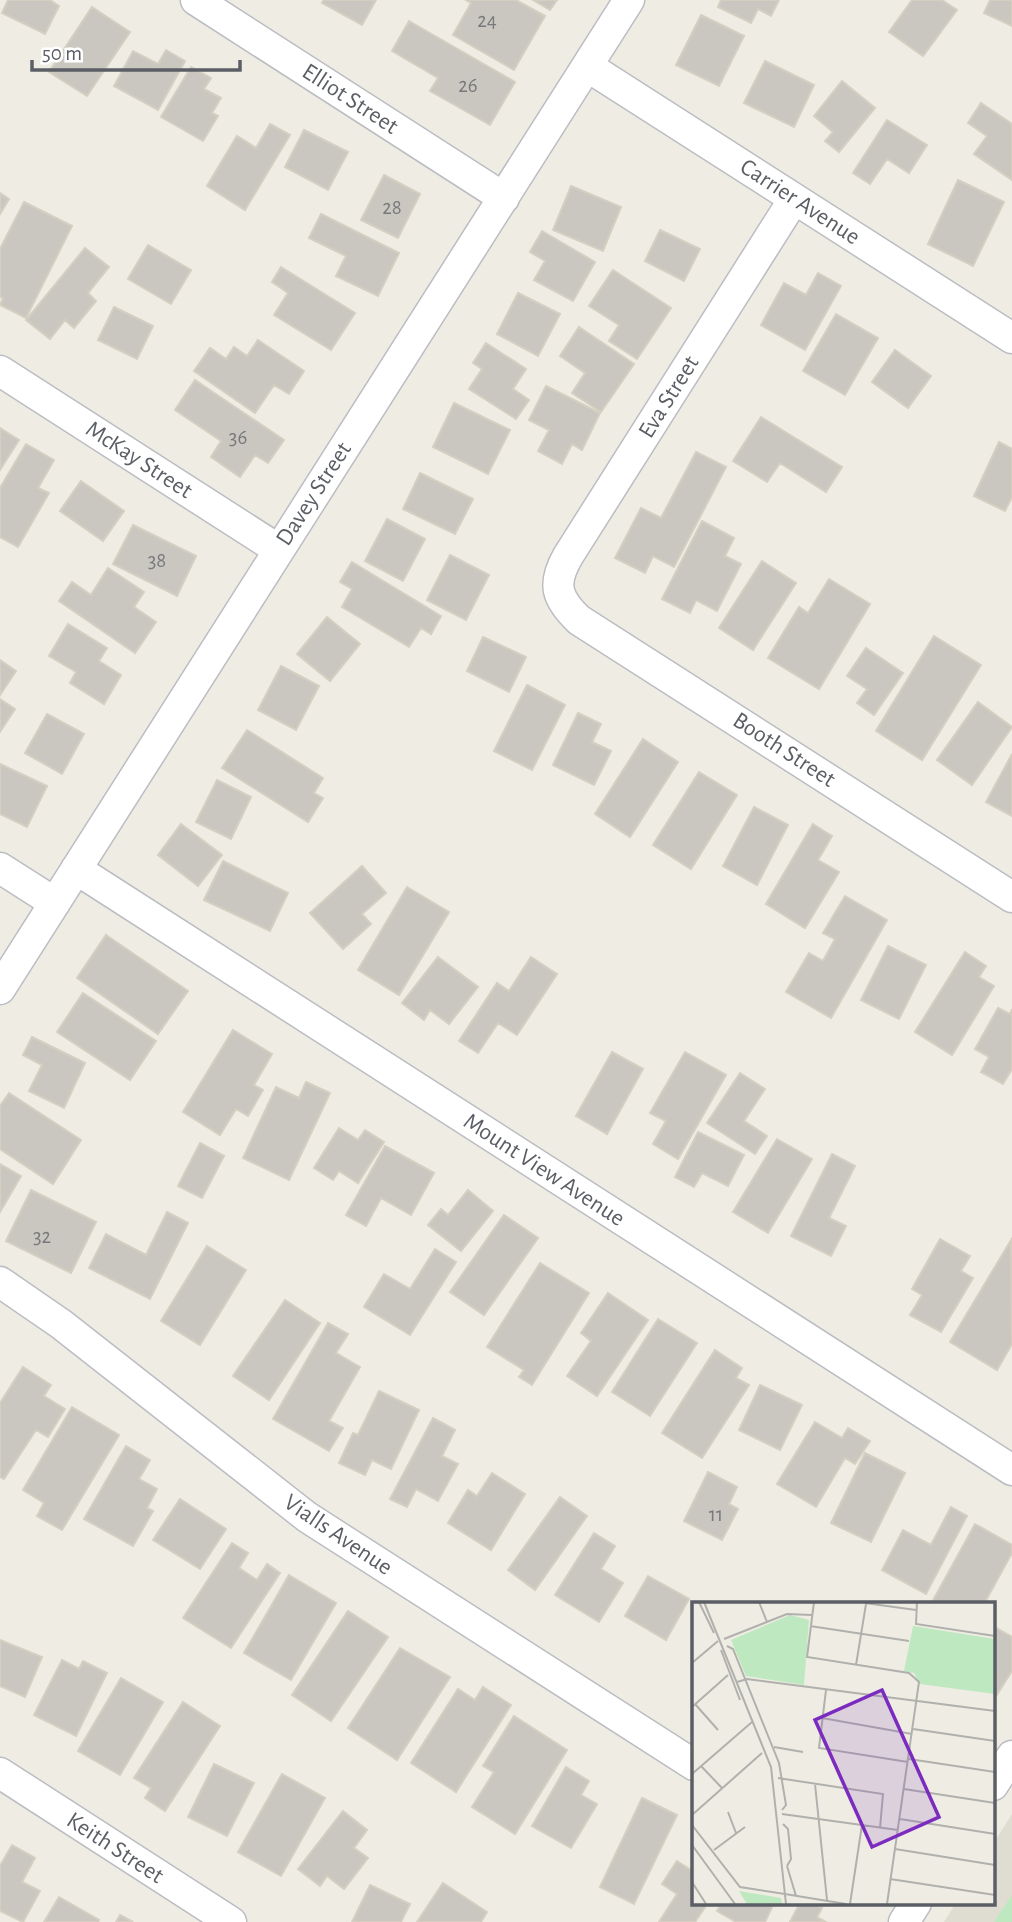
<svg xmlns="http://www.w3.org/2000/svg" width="1012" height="1922" font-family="'Alegreya Sans',sans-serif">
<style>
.education{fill:#dfdcd2}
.green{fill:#bee8c0}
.building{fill:#cac7c0;stroke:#d4cfc1;stroke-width:2}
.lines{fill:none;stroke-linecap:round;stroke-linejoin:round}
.minor-casing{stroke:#bbbdc3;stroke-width:33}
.minor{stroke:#fff;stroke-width:30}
.labels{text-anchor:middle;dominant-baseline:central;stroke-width:5;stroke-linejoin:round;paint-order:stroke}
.number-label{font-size:21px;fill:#77797c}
.street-label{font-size:24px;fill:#5b5f65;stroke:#fff}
.inset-road{fill:none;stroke:#b0b0ad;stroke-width:2}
.view{fill:#7b2cbf;fill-opacity:0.15;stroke:#7b2cbf;stroke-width:3.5}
.inset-edge{fill:none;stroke:#5b5f65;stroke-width:3.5}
</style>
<rect width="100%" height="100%" fill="#efede3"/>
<path class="education" d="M1012,1814V1922H944L956,1903H993V1844Z"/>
<path class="green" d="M1012,1895V1922H994Z"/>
<path class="building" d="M8,0H50L59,6L45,34L2,13Z
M324,0H376L362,25L322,3Z
M466,0H516L545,16L514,70L453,35L471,3Z
M533,0H557L550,10Z
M721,0H779L771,16L758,9L751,23L718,7Z
M912,0H942L957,10L923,56L889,32Z
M990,0H1012V26L984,13Z
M92,7L130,32L87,96L49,72Z
M701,15L744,36L719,86L676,65Z
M409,21L515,82L490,125L430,91L438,78L392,51Z
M166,50L185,61L158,110L114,86L133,51L158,64Z
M765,61L814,85L794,127L744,103Z
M191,67L211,78L204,89L221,98L212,113L218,116L203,141L161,117Z
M842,81L875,108L839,152L825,141L833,132L814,116Z
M981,103L1012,124V180L974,154L987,136L968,123Z
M887,120L927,145L909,173L887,159L870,184L853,173Z
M270,124L290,135L245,210L207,186L237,136L256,148Z
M304,130L348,152L328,190L285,167Z
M384,175L420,194L398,238L361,220Z
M958,180L1004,202L973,266L928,244Z
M571,186L621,207L603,251L553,230Z
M0,193L9,199L0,214Z
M24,202L72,226L26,318L0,305L3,298L0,297V249Z
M321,214L399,253L378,296L336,276L346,256L309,238Z
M660,230L700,249L684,281L645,261Z
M542,231L595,262L573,301L534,280L545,261L530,252Z
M148,245L191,270L171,304L128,279Z
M85,248L109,267L88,293L96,301L74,328L65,320L50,339L26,320Z
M281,267L355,313L331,350L274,315L288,293L272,282Z
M613,270L671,308L637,359L609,341L619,325L589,306Z
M818,273L841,286L805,350L761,325L784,283L806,295Z
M518,293L560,314L538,356L497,334Z
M114,307L153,326L137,359L98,340Z
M836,314L878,338L845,395L803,371Z
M579,327L634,364L601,412L572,393L585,373L560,356Z
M258,340L304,371L289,394L274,385L255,413L194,371L210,348L226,359L234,347L247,356Z
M486,343L526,369L513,389L529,400L516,419L469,389L482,369L473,363Z
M895,350L931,376L908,408L872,382Z
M195,380L284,440L268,463L255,455L240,477L211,457L221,441L175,410Z
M546,386L600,413L582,450L572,444L562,464L538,451L549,430L529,420Z
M454,403L510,430L488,474L433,447Z
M761,417L842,467L826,492L780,463L767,482L733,461Z
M0,428L19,440L0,470Z
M999,442L1012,449V497L1005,511L974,496Z
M26,444L54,460L38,488L49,493L18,547L0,537V488Z
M696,452L726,467L674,567L653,556L645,573L615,558L641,508L661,518Z
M420,473L473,499L455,534L403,509Z
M81,481L124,511L103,541L60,511Z
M387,519L425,539L403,581L365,561Z
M702,521L734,538L725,556L741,564L717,611L696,600L690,613L662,599Z
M133,525L196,556L177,596L113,564Z
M450,555L489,575L466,620L427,600Z
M762,561L796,583L753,650L719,628Z
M352,562L441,616L431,634L421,628L409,647L342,607L352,589L340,582Z
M108,568L144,592L134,607L156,622L135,653L59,601L72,582L91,595Z
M829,579L870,604L819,689L768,658L799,607L808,613Z
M327,617L360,644L330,681L297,654Z
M68,624L107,648L99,661L121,675L104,704L70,683L76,672L49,656Z
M934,636L981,665L922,760L876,731Z
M483,637L526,657L509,692L467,671Z
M866,648L903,673L874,715L857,703L867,689L847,676Z
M0,660L16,671L0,695Z
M281,666L319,686L296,730L258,710Z
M527,685L565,705L532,770L494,751Z
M0,699L15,709L0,732Z
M978,702L1012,727L972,785L937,760Z
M578,713L601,724L592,742L611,751L594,785L553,765Z
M47,714L84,734L62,774L25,753Z
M247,730L323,778L314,793L323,798L308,822L222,768Z
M643,739L678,762L630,837L595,814Z
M1012,754V816L986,802Z
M0,764L47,786L27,827L0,814Z
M699,772L737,795L691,869L653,845Z
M217,780L251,797L231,839L196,822Z
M754,807L788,825L757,885L723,866Z
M181,824L222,855L198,886L158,855Z
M813,824L832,836L818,860L839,872L805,928L766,904Z
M223,861L288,893L270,931L204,900Z
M362,866L386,893L362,914L371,924L343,949L310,913Z
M407,887L449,912L399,995L358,970Z
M845,896L887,920L831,1018L786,992L809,953L823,961L835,939L823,933Z
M106,935L188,991L158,1034L77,978Z
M888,946L926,965L899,1019L861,1000Z
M965,952L986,966L979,977L994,986L952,1055L915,1032Z
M438,957L478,987L449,1024L430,1010L424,1020L402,1003Z
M531,957L557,974L517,1035L498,1023L478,1053L459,1041L497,983L509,991Z
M83,993L156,1041L130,1080L57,1032Z
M998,1008L1010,1014L1012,1009V1069L1003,1084L981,1072L989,1057L975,1049Z
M233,1030L272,1054L254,1085L263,1090L248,1116L236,1109L220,1135L183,1112Z
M32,1037L85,1063L64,1108L29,1091L42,1065L23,1055Z
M612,1052L643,1069L607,1134L576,1116Z
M685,1052L726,1075L678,1159L653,1144L666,1121L650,1113Z
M740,1073L765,1089L744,1121L767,1136L755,1154L707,1123Z
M306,1082L330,1093L289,1180L243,1158L276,1087L299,1098Z
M9,1093L81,1140L53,1184L0,1149V1106Z
M339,1128L358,1140L365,1130L384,1142L358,1183L339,1171L333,1180L314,1168Z
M698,1132L744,1155L728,1186L702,1173L694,1187L675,1177Z
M777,1139L812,1159L768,1233L733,1212Z
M200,1143L224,1156L202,1198L178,1186Z
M385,1146L434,1173L411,1215L381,1198L366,1226L346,1215Z
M832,1154L855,1166L829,1218L846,1226L831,1256L791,1236Z
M0,1164L21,1176L0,1212Z
M31,1190L96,1222L71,1273L6,1241Z
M468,1190L493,1211L461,1251L428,1225L441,1209L448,1215Z
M167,1212L188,1223L150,1299L89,1268L106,1234L146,1255Z
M504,1215L538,1238L484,1315L450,1292Z
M940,1239L970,1256L961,1271L973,1278L941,1332L910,1315L922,1295L912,1289Z
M1011,1240L1012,1344L997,1370L950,1342Z
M207,1246L246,1270L200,1345L161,1321Z
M435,1249L456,1262L410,1335L364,1307L384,1274L410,1289Z
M540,1263L589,1293L532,1385L519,1377L524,1370L487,1347Z
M608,1293L648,1320L597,1396L567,1376L591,1341L581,1333Z
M285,1300L320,1323L269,1400L233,1376Z
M658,1319L697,1343L650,1416L612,1392Z
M328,1323L348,1334L336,1353L360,1367L329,1421L343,1428L329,1451L273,1419Z
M715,1350L742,1368L736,1378L749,1385L702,1458L662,1433Z
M23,1367L51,1385L44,1396L65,1409L48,1437L36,1430L4,1479L0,1477V1403Z
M760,1385L802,1405L780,1450L739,1430Z
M379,1391L419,1410L391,1469L372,1460L365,1475L339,1463L353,1433L358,1435Z
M72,1407L119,1435L62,1530L37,1516L44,1503L23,1490Z
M433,1418L455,1430L442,1456L458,1464L438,1501L416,1489L407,1507L390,1499Z
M815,1422L842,1438L848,1428L870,1441L855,1464L845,1458L816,1507L777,1484Z
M126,1446L150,1460L139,1479L157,1489L147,1508L153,1511L133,1546L84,1519Z
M865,1453L905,1473L871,1542L831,1523Z
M708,1472L737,1487L729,1504L738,1509L722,1540L684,1521Z
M492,1473L525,1494L491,1550L448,1523L468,1490L477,1496Z
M560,1497L587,1516L535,1590L508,1570Z
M180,1499L226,1529L200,1569L153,1540Z
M951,1507L967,1516L926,1594L882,1570L903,1530L931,1545Z
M975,1524L1012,1545V1553L984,1604H931Z
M594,1533L615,1546L601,1569L623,1583L599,1622L555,1595Z
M232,1543L248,1553L239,1568L257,1580L267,1564L280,1573L231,1648L183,1618Z
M289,1575L336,1603L291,1680L244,1653Z
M648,1576L689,1599L666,1640L625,1616Z
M348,1611L388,1637L331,1721L292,1695Z
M993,1626L1012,1637V1671L993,1701Z
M0,1640L42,1657L25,1697L0,1686Z
M400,1648L450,1677L397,1760L348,1728Z
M62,1660L79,1669L83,1661L107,1673L76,1736L34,1715Z
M121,1678L163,1702L120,1775L78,1751Z
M483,1687L511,1705L456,1792L411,1763L458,1689L475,1700Z
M183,1702L220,1726L165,1811L145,1798L151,1788L134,1778Z
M514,1716L567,1750L515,1834L472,1807L494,1772L483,1766Z
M214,1764L254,1783L227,1836L188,1817Z
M566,1767L589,1781L581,1795L597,1804L571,1848L532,1826Z
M282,1774L325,1798L281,1876L238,1852Z
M642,1798L677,1815L634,1904L600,1887Z
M343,1811L367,1830L354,1848L368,1858L344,1889L327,1876L320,1886L298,1869Z
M12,1845L35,1858L22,1882L40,1891L23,1922L0,1911V1866Z
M677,1861L694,1872V1903H708L695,1922H659L677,1894L662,1884Z
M443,1883L487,1912L481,1922H417Z
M370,1885L410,1904L401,1922H352Z
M59,1897L99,1920L98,1922H44Z
M722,1903H774L765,1922H736L717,1911Z
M800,1903H812L822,1908L817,1917L826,1922H790Z
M120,1915L133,1922H116Z"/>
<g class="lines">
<defs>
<path id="minor" d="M196,0L504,198
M587,66L1012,338
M794,199L568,556C552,584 556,598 579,620L1012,897
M0,371L279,550
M0,868L55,903
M76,869L1012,1470
M0,989L629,0
M0,1282L61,1324L307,1517L694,1765
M0,1773L231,1922
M993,1785L1012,1756
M904,1922L916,1903"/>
</defs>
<use href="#minor" class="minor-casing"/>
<use href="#minor" class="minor"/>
</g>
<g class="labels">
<g class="number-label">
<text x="487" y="20">24</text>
<text x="468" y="85">26</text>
<text x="392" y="207">28</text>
<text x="238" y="437">36</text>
<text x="157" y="560">38</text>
<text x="42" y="1236">32</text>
<text x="716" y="1514">11</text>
</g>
<g class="street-label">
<text transform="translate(350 99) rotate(33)">Elliot Street</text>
<text transform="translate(800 202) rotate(33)">Carrier Avenue</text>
<text transform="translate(669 397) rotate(-58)">Eva Street</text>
<text transform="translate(139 460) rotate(33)">McKay Street</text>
<text transform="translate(314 494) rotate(-57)">Davey Street</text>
<text transform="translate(784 750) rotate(33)">Booth Street</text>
<text transform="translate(544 1170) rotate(33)">Mount View Avenue</text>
<text transform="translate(338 1535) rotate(34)">Vialls Avenue</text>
<text transform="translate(115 1848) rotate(33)">Keith Street</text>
</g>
</g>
<g transform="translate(692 1602)">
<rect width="303" height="303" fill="#efede3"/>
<path d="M98,13L117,18L112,83L54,74L39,38ZM221,24L303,37V92L228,82L222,71L212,69ZM47,289L89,296L90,302H55Z" fill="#bee8c0"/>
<path class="inset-road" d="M7,0L22,31M12,0L79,165L94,302M67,0L75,20M122,0L115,55L217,71L227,80L195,302M225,0L224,22L303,34M173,1L224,8M118,24L217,39M32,37L95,12L120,13M35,44L41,47L87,161L94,203L90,208M29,48L48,98M0,61L26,39M164,63L174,2M45,80L55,77L303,109M134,88L127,146L216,160M3,102L26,128M0,105L36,73M130,116L220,132M221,127L303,139M82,145L111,150M217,157L303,170M9,164L30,186M0,172L60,120M86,176L191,192L188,226M123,182L135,298M212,187L303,201M36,210L44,231M90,212L206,228M0,213L70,151M208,217L303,232M91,222L96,227L99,257L95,264M0,223L48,285L93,292M0,243L43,302M203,247L303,263M22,248L53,225M95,264L104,294M198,277L303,293M0,280L14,302M93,292L154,302M158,302L170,223"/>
<path class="view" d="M190,88L247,215L180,245L123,118Z"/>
<rect width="303" height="303" class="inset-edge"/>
</g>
<path d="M32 60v10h208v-10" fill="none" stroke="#5b5f65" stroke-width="3.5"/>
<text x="42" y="60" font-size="21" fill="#5b5f65" stroke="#ffffff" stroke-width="5" paint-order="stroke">50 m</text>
</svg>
